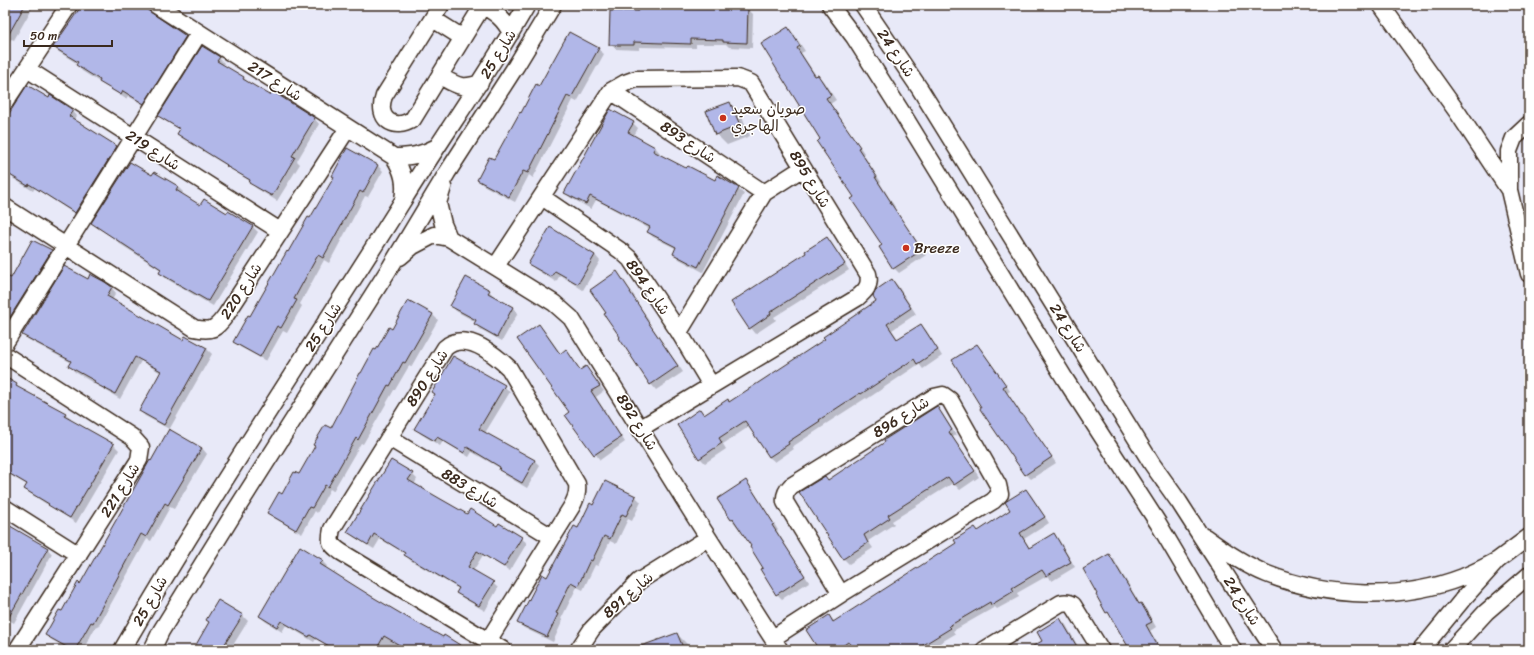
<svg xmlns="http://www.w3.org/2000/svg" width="1534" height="655" font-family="Sriracha,'Playpen Sans Arabic',sans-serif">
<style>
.shadow{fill:#0003}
.building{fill:#b1b7e8;stroke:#3b2a1e}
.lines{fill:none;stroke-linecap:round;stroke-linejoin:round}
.minor-casing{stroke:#3b2a1e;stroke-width:19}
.minor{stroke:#fff;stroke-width:16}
.poi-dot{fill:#c8321e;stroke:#fff;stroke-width:1.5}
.labels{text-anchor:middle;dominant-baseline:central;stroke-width:3;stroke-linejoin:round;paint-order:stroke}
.street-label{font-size:15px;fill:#3b2a1e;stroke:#fff}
.poi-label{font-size:15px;fill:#3b2a1e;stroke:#fff;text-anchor:start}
</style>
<rect width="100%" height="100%" fill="#e8e9f8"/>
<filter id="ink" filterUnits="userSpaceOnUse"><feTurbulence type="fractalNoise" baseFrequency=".025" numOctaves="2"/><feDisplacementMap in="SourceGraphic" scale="8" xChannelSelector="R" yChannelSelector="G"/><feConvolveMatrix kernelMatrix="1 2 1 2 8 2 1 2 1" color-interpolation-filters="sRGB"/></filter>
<g filter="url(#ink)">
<path class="shadow" d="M5,5H34L14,40L11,39L5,49Z
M83,5H140L186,36L191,42L149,108L128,96L126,99L82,71L77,65L78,64L59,52L54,47Z
M748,9L753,14L752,48L729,47L726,44H696V48L639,47V50L616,49L610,44Z
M787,28L793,33L805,51L801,53L817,77L818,76L823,81L836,100L830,104L864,153L863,154L881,182L880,183L895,207L894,208L926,255L899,273L894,268L883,245L822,140Z
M569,34L598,49L604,54L577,102L573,100L533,178L529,175L515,202L483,185L478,180L494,160L522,114L540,87Z
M219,58L224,63L223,65L244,78L249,83L270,97L314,118L319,124L297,161L300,164L277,201L256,188L251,182L229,167L183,139L178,134L181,130L165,121L160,116Z
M730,103L741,114L750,136L727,145L716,134Z
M72,110L77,116L74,120L117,146L122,152L81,218L35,188L33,191L14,179L9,174L5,164V122Z
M633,123L638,128L634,136L655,147L660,153L659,155L687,170L738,189L744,194L703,272L679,259L674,254L677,249L653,237L648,232L650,229L596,200L591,209L571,198L565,193Z
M348,149L378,166L383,171L368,197L365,196L329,263L324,260L300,304L302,306L287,333L283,331L266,361L240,347L235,341L311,220L335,177Z
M154,173L178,187L183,192L181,195L201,206L227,215L229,212L253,227L258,232L213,306L165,278L160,272L161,270L120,244L115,239L98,228L92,223L152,177Z
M5,219L10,225L5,235Z
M827,238L832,243L849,270L774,317L776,320L755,334L750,328L807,253Z
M51,251L56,257L11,329L5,326V276L11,280Z
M595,255L600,261L583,290L560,275L556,282L535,269L530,264Z
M617,273L635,297L634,298L649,321H648L683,372L656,390L651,384L620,338L621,337Z
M88,280L111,287L116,293L112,300L183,342L185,337L207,349L212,354L169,430L202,448L207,454L174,509L170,507L151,541L147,539L98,627L96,626L83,650H70L52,640L46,635L81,585L169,429L145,416L140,411L161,373L141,361L120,399L75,372L70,366L72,363L29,340L23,335Z
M892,280L898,286L916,314L892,330L898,339L920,325L926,330L942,356L923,369L919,364L867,399L866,398L824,425V426L792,447L794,449L775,462L769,457L750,426L723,444L726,449L705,463L700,458L705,416L729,403L826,339L878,301Z
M489,291L494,296V297L513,308L518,313L502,341L480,329L475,324L476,322L456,311L451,305Z
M409,301L433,315L438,320L411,367L409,366L395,390H394L363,444L361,443L333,491L330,489L317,513L315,511L302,534L274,518L268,513L299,476L331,429L361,375L392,330Z
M539,325L544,330L561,354L566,351L581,370L586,367L604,391L596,397L625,442L600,460L566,415L571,412Z
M976,345L982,350L1010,391L1007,393L1056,463L1031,479L1026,474Z
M453,358L504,386L510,392L485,433L535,461L540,466L527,488L505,475L500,468L472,452L469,457L443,441L440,446L421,434L416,429L436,394Z
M5,379L16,385L21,390L66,414L71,419L70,420L114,445L119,450L76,523L31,494L25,489L27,485L5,472Z
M937,408L942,413L956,435L953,437L979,477L960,490L953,483L892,521L894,524L868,541L873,548L849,564L844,559L800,492L829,481Z
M412,474L417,479L414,485L468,515L521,538L527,543L510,571L483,555L473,571L493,583L498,588L485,611L463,598L457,592L459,589L410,560L406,554L380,539L374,549L354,537L349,532Z
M746,482L751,487L778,530L777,531L809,582L782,599L777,594L753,547L732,520Z
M1026,490L1031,495L1049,523L1024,539L1030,548L1054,534L1059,540L1075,567L1052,581L1047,576L1017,593L1019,597L997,609L995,607L953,631L955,634L928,650H821L829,616L835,622L979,532L1011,510Z
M636,497L641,502L632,521L628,519L616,544L610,541L598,566L595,565L583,590L577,587L561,619L563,620L553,642L524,628L518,622L594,506Z
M5,524L47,548L52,554L14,623L5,618Z
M1109,555L1114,560L1140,604L1146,609L1156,627L1150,631L1162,650H1127L1125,647L1128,645L1111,616L1107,612Z
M322,561L327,566L325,569L371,597L466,650H334L316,639L314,642L286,625L282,632L265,621L260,616Z
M218,601L243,616L248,621L230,650H193L210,622Z
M1060,619L1066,625L1080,650H1028L1043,641Z
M677,634L688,645L690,650H634Z"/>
<path class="building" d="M5,5H25L5,41Z
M82,5H140L186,36L144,104L123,91L121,95L99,82L100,80L76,65L78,62L53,47Z
M695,6L748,8L747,43L723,42V40L691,39V44L634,42V45H609L610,11H638V8L668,9V7L695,8Z
M788,27L800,46L797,48L815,76L818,75L831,95L826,98L860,147L858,148L877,177H875L891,202H890L922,250L893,269L879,247L882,245L851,199L854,197L817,142L820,139L761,44Z
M569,32L599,48L571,98L567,96L528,173L523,171L509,197L477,180L489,157L494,159L520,112L521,113L536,84L539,86Z
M202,46L220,57L217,61L244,77L243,79L270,95L272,91L315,118L292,156L295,157L272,196L249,183L250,180L226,166L227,165L177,134L180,129L158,116Z
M27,85L49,98L50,95L73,110L69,116L117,146L75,213L29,184L28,186L5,172V120Z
M730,102L740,125L715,135L706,111Z
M610,109L634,122L628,132L655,147L653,151L686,168L688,166L715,180L717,175L739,188L698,267L673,254L676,247L647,232L650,227L590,196L586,204L564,193Z
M347,148L378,165L363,193L360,191L323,258L318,255L294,299L297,300L281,328L277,326L260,357L233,342L248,315L250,316L287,251L288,252L308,217L310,218L334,177L332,176Z
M130,162L152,175L154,172L178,186L176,190L200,205L204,199L227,213L228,211L253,226L208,301L159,273L161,269L91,223Z
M550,227L595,255L578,284L555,271L551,277L528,264Z
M827,237L845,264L770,312L771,314L749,329L731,302L806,253L805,251Z
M32,240L52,250L5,325V275L11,278Z
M64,266L88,279L90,274L105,282L112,287L107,296L183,340L185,336L207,348L164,425L139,411L161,371L135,357L115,394L94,383L95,381L68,366L71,361L22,335Z
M617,271L631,292H630L645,315L644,316L678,366L650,385L619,338L620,337L604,314L606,313L590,290Z
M466,277L490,290L488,293L513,307L497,337L474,324L476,320L450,306Z
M892,279L911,308L887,324L897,339L921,324L938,350L917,364L914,359L861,394L860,393L819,420L820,421L788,442L789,444L769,457L745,421L719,438L722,443L699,459L677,425L700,409L704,415L728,399L729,402L825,339L823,337L876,301L873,296L876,290Z
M408,300L433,314L405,363L403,362L390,386L388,385L358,440L356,438L328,487L325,485L312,508L309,507L296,530L267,513L279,492L282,494L294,472L299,474L315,446L313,445L325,425L331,428L360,373H361L374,349L376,350L389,327L392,329Z
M539,324L560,354L566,349L580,370L586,366L600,386L591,391L621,437L594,455L565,415L569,412L517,339Z
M977,344L1006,385L1003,387L1021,414H1022L1052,457L1025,475L980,409L981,407L952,360Z
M453,356L505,385L479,429L535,460L522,483L499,470L500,467L467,447L464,453L437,437L435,441L414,429L435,394L432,392Z
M5,377L17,384L16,386L66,413L64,416L114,444L70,518L48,505L49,504L24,489L27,484L5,471Z
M937,406L952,430L949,432L975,471L954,485L948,477L888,515L890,518L864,535L868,543L843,559L799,492L825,476L828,480L885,442L884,440Z
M169,429L202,448L168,505L165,503L146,537L141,534L93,623L91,622L75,650H72L45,635L59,610L62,611L78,582L80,584L150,460L151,461Z
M391,460L413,473L408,480L439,498L467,514L470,509L497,526L499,523L522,537L504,567L477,551L468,567L494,582L479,606L456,593L459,588L404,555L405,553L374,534L368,545L347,532Z
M746,480L774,524L772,525L805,576L776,595L760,569L763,568L750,547L751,546L733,519L731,520L717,499Z
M605,481L636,496L626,516L622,514L610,539L604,536L592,561L590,560L578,586L571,582L556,613L558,614L547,637L517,623L542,574L547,577L574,526L578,528L590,503L593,505Z
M1026,489L1045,517L1020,533L1029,548L1054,533L1071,562L1046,576L1042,570L1012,588L1014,591L991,605L990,602L949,626L951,628L920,647L922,650H855L850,643L848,642L837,650H819L806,630L829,615L833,622L956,543L954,540L975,527L978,531L1010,510L1005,502Z
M5,523L48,548L5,624Z
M300,546L323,560L320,564L371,596L410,619L443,637L444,635L468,650H408L384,636L376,650H336L310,635L309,637L281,621L277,627L259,616Z
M1109,554L1139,604L1141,603L1152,622L1146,625L1160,650H1130L1108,612L1106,613L1096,595L1097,594L1083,569Z
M218,600L243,615L221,650H193L209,622L206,620Z
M1060,618L1079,650H1026L1042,641L1037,632Z
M677,633L684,650H633V649Z"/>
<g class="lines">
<defs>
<path id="minor" d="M156,5L394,157C403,171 406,183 403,200
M441,5L384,96C376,118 393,132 413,119L483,5
M830,5L854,37L901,111L1065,379L1158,523L1233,650
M863,5L920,89L1152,464L1179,502L1274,650
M1381,5L1458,113L1509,190
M483,6C496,13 504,19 511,33
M433,19L463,38
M27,69L280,231
M440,76C456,85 461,90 480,83
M611,91L764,193L803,168
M5,102L69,5
M1529,124L1514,138L1509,151V190L1529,274
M394,157C410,157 422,155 437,147
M443,187L438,203L443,224L449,238
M542,197L621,251L630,259L679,332L711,385
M5,207L194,328C212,332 216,329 226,315L348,128
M400,257L413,246L434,235L449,238L554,303L571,318L693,514L780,650
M496,266L611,91L625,83L636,79L738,78L751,83L868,274C871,286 865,291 857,298L641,428
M679,332L764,193
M5,343L199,33
M5,355L132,437L141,447L139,460L17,650
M389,438L552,537
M5,508L79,555
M1205,537C1224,551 1245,565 1267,574C1328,598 1401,601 1463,577C1475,572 1487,566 1498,560
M773,638L841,594L993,501L1000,494L998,485L950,400L943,395L934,397L791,486C786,491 784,495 785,502L841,594
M488,641L572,506C576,498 578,493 577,484L509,368C493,353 465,330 445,348L332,529C329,543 330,544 341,552L503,650
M122,650C210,497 310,349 404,199C444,134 489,72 527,5
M152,650L161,631L234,513L391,266L447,173L516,66L553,5
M578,650L592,629L639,581L708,538
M984,650L1061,603C1066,602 1069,602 1073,605L1101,650
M1421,650L1463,599L1498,560L1529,537
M1451,650L1486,612L1529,575"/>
</defs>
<use href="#minor" class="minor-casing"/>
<use href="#minor" class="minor"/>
</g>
</g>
<g class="poi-dot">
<circle cx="723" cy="118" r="4"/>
<circle cx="906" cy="248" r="4"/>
</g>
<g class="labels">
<g class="street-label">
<text transform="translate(896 53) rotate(56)">شارع 24</text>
<text transform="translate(498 54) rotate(-58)">شارع 25</text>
<text transform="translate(275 81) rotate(33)">شارع 217</text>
<text transform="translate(688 142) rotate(34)">شارع 893</text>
<text transform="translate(153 150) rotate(33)">شارع 219</text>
<text transform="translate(810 179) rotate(59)">شارع 895</text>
<text transform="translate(648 287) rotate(55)">شارع 894</text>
<text transform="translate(241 291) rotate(-57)">شارع 220</text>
<text transform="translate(323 327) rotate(-57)">شارع 25</text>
<text transform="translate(1068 328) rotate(58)">شارع 24</text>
<text transform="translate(427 378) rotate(-57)">شارع 890</text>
<text transform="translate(901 417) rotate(-32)">شارع 896</text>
<text transform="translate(637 422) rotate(58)">شارع 892</text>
<text transform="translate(470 488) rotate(31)">شارع 883</text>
<text transform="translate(120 490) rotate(-58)">شارع 221</text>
<text transform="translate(628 595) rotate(-41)">شارع 891</text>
<text transform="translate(150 601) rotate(-60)">شارع 25</text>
<text transform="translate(1242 601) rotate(58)">شارع 24</text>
</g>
<g class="poi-label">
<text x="731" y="109">صويان سعيد<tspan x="731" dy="17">الهاجري</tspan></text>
<text x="914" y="248">Breeze</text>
</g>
</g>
<rect width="1534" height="655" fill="none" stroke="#fff" stroke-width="20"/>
<rect x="10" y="10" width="1514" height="635" fill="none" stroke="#3b2a1e" stroke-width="1.5" filter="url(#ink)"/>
<path d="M24 40v6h88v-6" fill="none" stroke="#3b2a1e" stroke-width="2"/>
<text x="30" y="40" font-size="12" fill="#3b2a1e" stroke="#ffffff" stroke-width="3" paint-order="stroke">50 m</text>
</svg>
